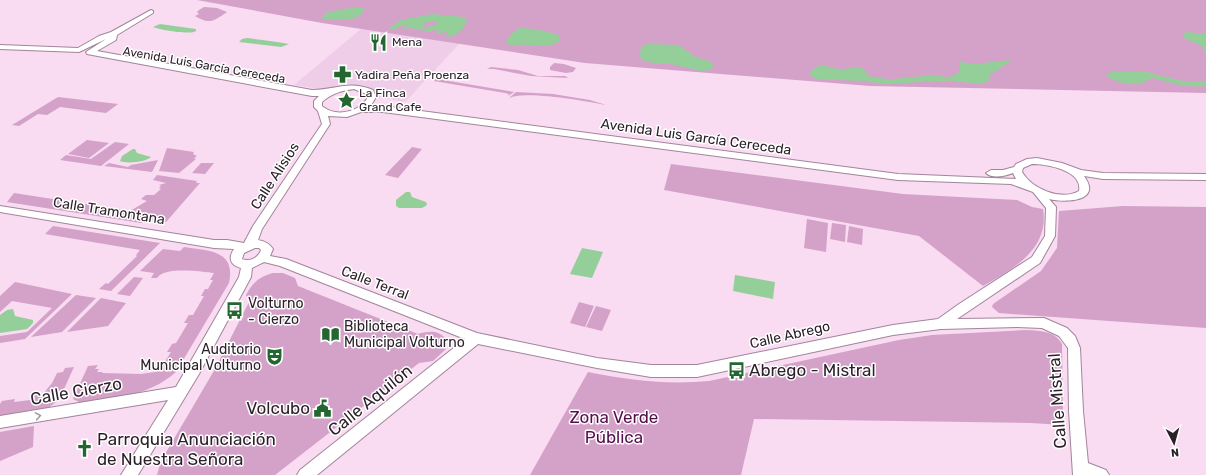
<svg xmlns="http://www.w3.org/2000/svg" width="1206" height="475" font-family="Rubik,sans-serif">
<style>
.built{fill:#efcce7}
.green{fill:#d4a1c9}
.water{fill:#94cf9a}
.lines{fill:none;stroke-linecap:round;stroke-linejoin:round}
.canal{fill:#94cf9a;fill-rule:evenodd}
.minor-casing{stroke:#a1859a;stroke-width:2}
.minor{fill:#fff;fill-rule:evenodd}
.oneway{stroke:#a09b9f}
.labels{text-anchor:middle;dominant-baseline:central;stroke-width:3;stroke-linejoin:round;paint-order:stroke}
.far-poi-label{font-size:12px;fill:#2c212a;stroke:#fff;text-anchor:start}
.far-street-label{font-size:12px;fill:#2c212a;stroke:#fff}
.street-label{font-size:14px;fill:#2c212a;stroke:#fff}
.poi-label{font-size:14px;fill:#2c212a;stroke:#fff;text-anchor:start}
.near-poi-label{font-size:17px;fill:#2c212a;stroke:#fff;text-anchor:start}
.near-street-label{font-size:17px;fill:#2c212a;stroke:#fff}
.near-park-label{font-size:17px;fill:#550d4c;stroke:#fff}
</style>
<rect width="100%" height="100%" fill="#f9dbf2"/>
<path class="built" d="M362,28L460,43L405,102L379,97L372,90L361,86L348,85L321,89L294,85Z"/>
<path class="green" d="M197,0H1206V93L870,86L585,63L322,23Z
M204,7L217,8L227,12C214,21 209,25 195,16L199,14L197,12L199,10Z
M554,63L564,64L576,68L573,72L566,73L550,70V67Z
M491,67L518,70L538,76H565L568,78L531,76L494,69H487Z
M437,77L443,80L514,92L508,96L509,94L505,93L434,81Z
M516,92L553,94L590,100L606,105C586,101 525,90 509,98Z
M58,97L118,104L106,113L60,107L47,115L38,114L19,126L12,125Z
M87,140L109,143L89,158L68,154Z
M115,142L129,144L101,166L60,160L66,155L91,159Z
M412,147L422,149L398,178L385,175Z
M167,148L194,152L193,154L197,156L194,158L196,159L179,173L159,171Z
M158,160L152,172L104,166L109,163L128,167L131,165Z
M201,163H214L205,174L192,173Z
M671,164L903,194L1017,200L1032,207L1043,209C1050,249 1013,269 983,286L919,236L664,190Z
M157,175L197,181L196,183H200L166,222L150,219L141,223L7,202L14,193L130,211L147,201L141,199L146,195H154L161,189L159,188L161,186L159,185L166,183L153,180Z
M1123,206L1206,207V328L999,313L992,307L993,304L1041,271L1048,261L1057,248L1059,211Z
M807,219L828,223L826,252L804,248Z
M832,223L846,225L845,242L830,239Z
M53,226L160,243L111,291L99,289L106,283L108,284L137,256L136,255L140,250L45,234Z
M849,226L863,229L862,245L847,242Z
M184,247C209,251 236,250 229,283L176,372C147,397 117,397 81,403L73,399L88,366L98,365L95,369H99L97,372H103L102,373L141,374L155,372L160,363H164L171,352H167L172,344L176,343L188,323H184L189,315H193L204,296H201L205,289H208L213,280H210L214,273C203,272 165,266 157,278H151L154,273L140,271L163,249L180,251Z
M273,273H283L295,278L298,286L418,334C429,331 438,330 446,339V349L433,361L419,363L275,475H157L161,461L215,369L249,302L246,295C252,283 260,276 273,273Z
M134,277L143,278L130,296L117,294Z
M15,282L72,294L25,339L0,343V336L27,332L52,308L12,301L0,312V296Z
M76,295L96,298L62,332L31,337Z
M101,298L126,303L108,326L67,332Z
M579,302L594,306L585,327L570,323Z
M596,306L611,310L602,331L586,327Z
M1027,330C1041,331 1055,331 1062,344L1063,425L1031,423L754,419L741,475H530L588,372C628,380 668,385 709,381L899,340L932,335Z
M74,367L59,400L48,408L0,416V404L2,401L15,399L14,402L30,400L31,396L43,394L52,383L57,373L63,372L65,368Z
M34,426L33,447L0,461V432Z"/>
<path class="water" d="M355,7H363L364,11L357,18L349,19H324L322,17L328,12Z
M432,14L463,17L467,19C465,30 455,37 445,37L448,33L446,32L439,34L437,33L438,30H434L431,32L423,31L428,27L436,25L437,22L435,21L424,23L423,25L425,27L421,30L413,29L415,27L404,29L403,28L406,25L405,24L393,30H389V28L401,20Z
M160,24L196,29V31C191,35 160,30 153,27Z
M520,28C532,28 546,31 558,35L561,40C550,48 542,45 530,45C522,44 515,46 507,44L506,42L512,33Z
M1186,32L1206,34V53L1203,51V47C1197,42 1187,42 1182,35Z
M247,38C261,40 275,41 289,44L281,47L239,42L242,39Z
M648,44L679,45L695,57L709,61L714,65L710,70L701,71L671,64H658L642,60L640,56L641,47Z
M1009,60L1010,62C1004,64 998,71 990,74L989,81L980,84L945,80C949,76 955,76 960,71V62L975,64Z
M820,65C827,66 833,68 839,69C848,70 864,62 867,75L862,81L817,79L812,77L809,72Z
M1120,71L1128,72L1143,71L1155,74L1156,77C1150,78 1146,82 1141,83C1129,86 1114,82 1106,75L1111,72Z
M133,149H135L137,153L151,157C146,162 127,164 120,161L122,156Z
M406,192H410L412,197L426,202L427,205L422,208H399L396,206V200Z
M582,248L603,252L592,278L570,274Z
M735,275L775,282L773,299L733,291Z
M13,309L15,316L33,320V323L27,329L0,333V315L7,310Z"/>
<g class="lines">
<path class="canal" d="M1153,74L1187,82H1206V86C1188,88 1171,83 1153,78Z
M862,76C870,75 882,80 894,79C905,78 941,72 950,79L946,81C918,80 890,88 862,80Z"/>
<defs>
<path id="minor" d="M151,10L153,11V13L117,35L116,40L97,51L312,90C336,90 348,80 373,90L376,97L370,107L383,106L898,174L1016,179L1013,173C1005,176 992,179 986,173L991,170H1003L1014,167L1016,164L1027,159L1037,158L1062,163L1081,170L1103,173L1206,174V180L1103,179L1084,176C1103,202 1065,203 1049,199L1056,207L1055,236L1040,263L957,319L1044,318L1067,328L1075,336L1080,348L1083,411L1088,463L1106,470L1109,475H1073L1069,411L1068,348L1059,336L1042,328L1017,327L941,329L893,335L697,377H651L597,368L478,344L317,475H297L300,470L465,339L280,266L264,262L252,268L251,277L199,374L138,475H121L168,400L0,428V416L176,387L239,277L241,268C230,265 228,258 234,249L214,248L0,212V206L214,240H227L244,243L253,226L322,124L318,111L314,107V101L319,96H312L87,54L86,52L106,39L79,52L0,49V45L78,48L99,36L111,32ZM354,89L366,94L368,97C360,112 336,118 322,106V102C332,93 341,91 354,89ZM361,112H383L898,180L1011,184L1033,192L1046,208L1045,236L1032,257L959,304L938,319L893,325L697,365H651L597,358L477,333L286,259L270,256L273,249C269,243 264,241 258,240L262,229L330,124L328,116L347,117ZM1032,164C1046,164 1083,170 1079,191C1061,201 1032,189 1022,172L1023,168ZM255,248H259L261,250C258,258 250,262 242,259L244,253Z"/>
</defs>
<use href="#minor" class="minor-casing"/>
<use href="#minor" class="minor"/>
</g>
<defs><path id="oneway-chevron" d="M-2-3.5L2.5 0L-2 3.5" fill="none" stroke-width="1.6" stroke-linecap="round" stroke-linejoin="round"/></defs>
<use class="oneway" href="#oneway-chevron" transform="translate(38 416) rotate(-10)"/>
<defs>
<symbol id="restaurant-bare" viewBox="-9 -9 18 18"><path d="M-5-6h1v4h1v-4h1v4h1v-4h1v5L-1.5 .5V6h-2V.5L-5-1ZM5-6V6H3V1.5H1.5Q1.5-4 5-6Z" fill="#246630" stroke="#fff" stroke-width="2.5" paint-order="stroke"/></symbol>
<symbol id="pharmacy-bare" viewBox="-9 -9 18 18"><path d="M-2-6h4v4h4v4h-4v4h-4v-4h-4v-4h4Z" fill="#246630" stroke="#fff" stroke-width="2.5" paint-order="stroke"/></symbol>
<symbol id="sight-bare" viewBox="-9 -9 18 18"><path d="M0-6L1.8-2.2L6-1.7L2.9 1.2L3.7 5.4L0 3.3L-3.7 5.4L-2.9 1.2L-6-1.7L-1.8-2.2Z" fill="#246630" stroke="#fff" stroke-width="2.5" paint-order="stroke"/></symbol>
<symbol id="bus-bare" viewBox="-9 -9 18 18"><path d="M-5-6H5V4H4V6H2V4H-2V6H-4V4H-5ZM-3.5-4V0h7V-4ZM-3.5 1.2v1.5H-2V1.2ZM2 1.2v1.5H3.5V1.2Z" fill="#246630" stroke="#fff" stroke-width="2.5" paint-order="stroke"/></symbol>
<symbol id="library-bare" viewBox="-9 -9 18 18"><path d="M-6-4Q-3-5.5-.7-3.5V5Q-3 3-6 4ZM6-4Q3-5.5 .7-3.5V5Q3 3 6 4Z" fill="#246630" stroke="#fff" stroke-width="2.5" paint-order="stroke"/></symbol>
<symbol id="theatre-bare" viewBox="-9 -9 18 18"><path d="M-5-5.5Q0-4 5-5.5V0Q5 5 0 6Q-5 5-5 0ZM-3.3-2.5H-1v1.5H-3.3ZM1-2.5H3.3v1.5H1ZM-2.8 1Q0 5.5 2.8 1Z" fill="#246630" stroke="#fff" stroke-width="2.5" paint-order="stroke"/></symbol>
<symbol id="civic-bare" viewBox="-9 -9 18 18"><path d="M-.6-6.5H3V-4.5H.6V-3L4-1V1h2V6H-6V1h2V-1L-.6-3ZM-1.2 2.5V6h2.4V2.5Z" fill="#246630" stroke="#fff" stroke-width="2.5" paint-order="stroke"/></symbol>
<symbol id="church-bare" viewBox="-9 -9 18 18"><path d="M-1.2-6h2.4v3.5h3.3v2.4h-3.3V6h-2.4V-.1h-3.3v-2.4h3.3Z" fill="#246630" stroke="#fff" stroke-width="2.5" paint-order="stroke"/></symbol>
</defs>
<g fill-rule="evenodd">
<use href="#restaurant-bare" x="366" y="30" width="25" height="25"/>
<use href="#pharmacy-bare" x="330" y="62" width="25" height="25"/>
<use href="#sight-bare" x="334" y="88" width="25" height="25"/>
<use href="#bus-bare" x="222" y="298" width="25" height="25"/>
<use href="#library-bare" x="318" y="322" width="25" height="25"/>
<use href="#theatre-bare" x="262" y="344" width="25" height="25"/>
<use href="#bus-bare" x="724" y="358" width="25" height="25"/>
<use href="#civic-bare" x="310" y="396" width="25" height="25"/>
<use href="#church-bare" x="72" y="436" width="25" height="25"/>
</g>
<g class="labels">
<g class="far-poi-label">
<text x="392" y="42">Mena</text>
<text x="355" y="75">Yadira Peña Proenza</text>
<text x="359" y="93">La Finca<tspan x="359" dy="14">Grand Cafe</tspan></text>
</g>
<g class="far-street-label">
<text transform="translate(204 65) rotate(10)">Avenida Luis García Cereceda</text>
</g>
<g class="street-label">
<text transform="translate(696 137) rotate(8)">Avenida Luis García Cereceda</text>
<text transform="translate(275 176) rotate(-57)">Calle Alisios</text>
<text transform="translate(109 211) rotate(9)">Calle Tramontana</text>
<text transform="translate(375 283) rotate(21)">Calle Terral</text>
<text transform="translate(790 335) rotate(-13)">Calle Abrego</text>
</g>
<g class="poi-label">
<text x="248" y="303">Volturno<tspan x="248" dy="16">- Cierzo</tspan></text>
<text x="344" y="326">Biblioteca<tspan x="344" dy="16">Municipal Volturno</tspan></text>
<text x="261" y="349" text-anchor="end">Auditorio<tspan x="261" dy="16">Municipal Volturno</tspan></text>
</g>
<g class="near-poi-label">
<text x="749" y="370">Abrego - Mistral</text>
<text x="310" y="408" text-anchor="end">Volcubo</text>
<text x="97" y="439">Parroquia Anunciación<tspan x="97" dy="20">de Nuestra Señora</tspan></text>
</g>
<g class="near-street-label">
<text transform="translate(76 391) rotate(-10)">Calle Cierzo</text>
<text transform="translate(370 400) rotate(-39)">Calle Aquilón</text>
<text transform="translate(1057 401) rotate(-94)">Calle Mistral</text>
</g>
<g class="near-park-label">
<text x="614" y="417">Zona Verde<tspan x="614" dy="20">Pública</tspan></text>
</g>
</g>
<g transform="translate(1174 443) rotate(174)" stroke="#ffffff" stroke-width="3" paint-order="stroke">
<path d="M0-3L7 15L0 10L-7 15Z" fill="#2c212a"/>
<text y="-6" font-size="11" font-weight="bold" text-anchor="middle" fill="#2c212a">N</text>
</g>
</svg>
